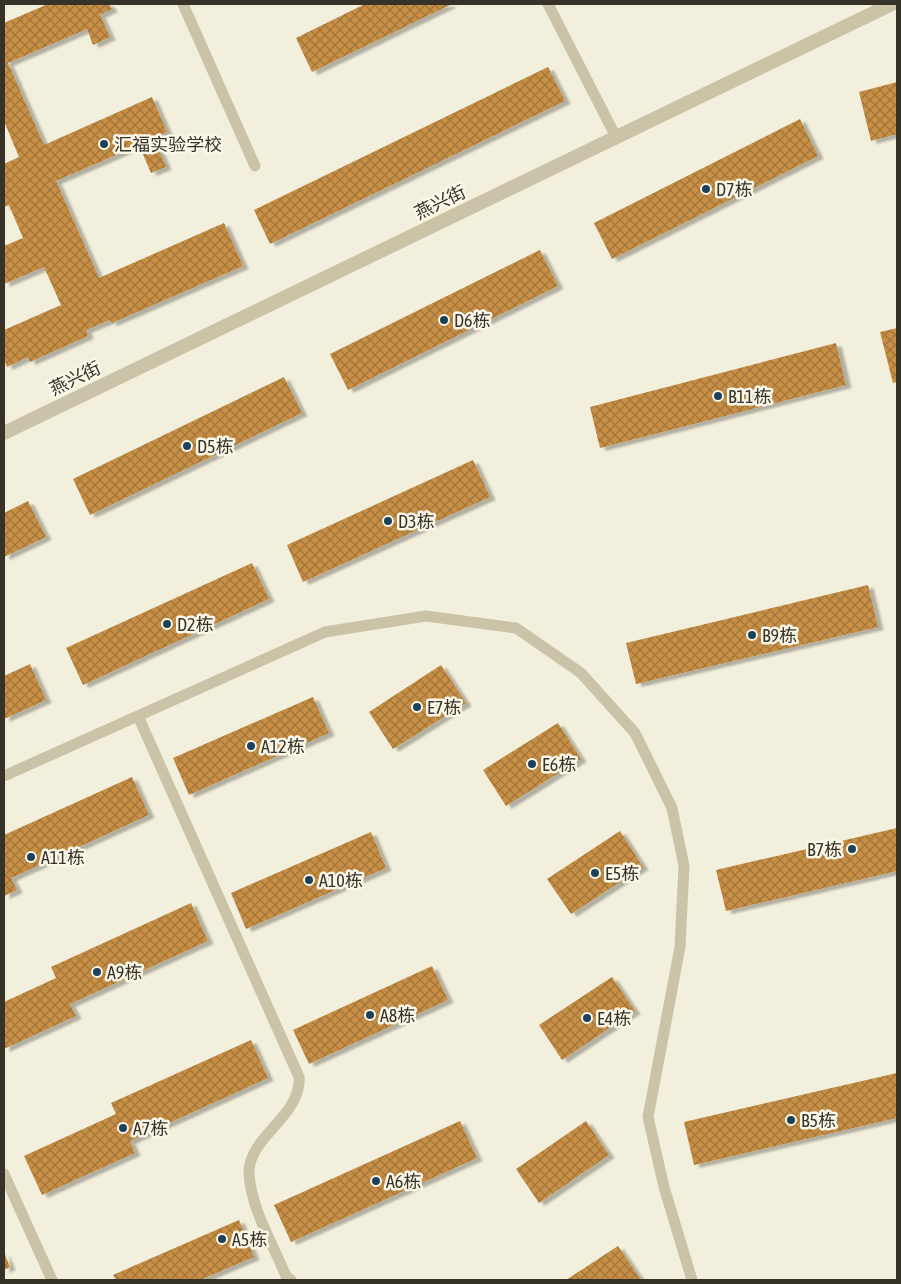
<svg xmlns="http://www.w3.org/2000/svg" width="901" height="1284" font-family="'Asap Condensed','Noto Sans SC',sans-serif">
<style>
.building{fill:url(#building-cross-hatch);filter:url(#shadow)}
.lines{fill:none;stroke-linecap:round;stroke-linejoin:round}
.service{stroke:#cbc3a7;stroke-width:11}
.tertiary{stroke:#cbc3a7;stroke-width:14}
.poi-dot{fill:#1d4159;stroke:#faf7e8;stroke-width:2}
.labels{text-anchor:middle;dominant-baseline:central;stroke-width:5;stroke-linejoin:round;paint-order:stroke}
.poi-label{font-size:18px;fill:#373228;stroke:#faf7e8;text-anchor:start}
.street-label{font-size:18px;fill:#373228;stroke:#faf7e8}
</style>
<defs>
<pattern id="building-cross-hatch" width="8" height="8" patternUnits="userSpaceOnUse" patternTransform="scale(1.25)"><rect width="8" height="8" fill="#c78f45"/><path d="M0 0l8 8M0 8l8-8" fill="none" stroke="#a2753a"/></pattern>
<filter id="shadow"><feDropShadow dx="5.5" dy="3" stdDeviation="1" flood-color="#0004"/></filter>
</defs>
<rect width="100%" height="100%" fill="#f2efdc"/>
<path class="building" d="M48,4H109L112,9L100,15L110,37L93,45L87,29L8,63L44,145L152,97L167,132L154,138L166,167L151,173L139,145L56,181L99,278L224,223L243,266L112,323L110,320L86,330L88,336L30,362L28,357L7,367L4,359V330L61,305L44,267L4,284V246L23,238L9,205L4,207V164L19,157L4,121V23Z
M365,4H452L312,72L296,38Z
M548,67L565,101L270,244L254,210Z
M897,82V134L871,141L859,92Z
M800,119L818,156L612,259L594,223Z
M540,250L558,286L348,390L330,354Z
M897,328V382L893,383L880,332Z
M836,343L846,385L600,448L590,407Z
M284,377L302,413L90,515L73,479Z
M473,460L490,497L303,582L287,545Z
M28,501L46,537L4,557V513Z
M252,563L269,599L83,685L66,648Z
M868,585L878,627L636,684L626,643Z
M30,664L46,700L4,719V676Z
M441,665L466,703L393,749L369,712Z
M313,697L329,733L189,795L173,758Z
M558,723L581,759L506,806L483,770Z
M132,777L149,815L11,878L17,890L4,896V835Z
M897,828V871L726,911L716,870Z
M620,831L643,867L571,914L547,879Z
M371,832L386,868L246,929L231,893Z
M191,903L208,941L70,1004L76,1016L4,1049V1002L56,978L51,967Z
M432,966L448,1000L309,1064L293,1030Z
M612,977L635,1011L562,1060L539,1025Z
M251,1040L268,1078L130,1141L135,1153L42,1195L24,1156L116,1114L111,1103Z
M897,1073V1118L694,1165L684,1122Z
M460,1121L477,1158L291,1242L274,1205Z
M586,1121L609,1155L539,1203L516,1169Z
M239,1220L254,1257L200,1280H116L113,1275Z
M618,1246L641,1280H566Z
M4,1252L10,1267L4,1270Z"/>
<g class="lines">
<path class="service" d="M183,4L255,166
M548,4L616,137
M138,716L299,1077C302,1115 249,1137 249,1172C250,1207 273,1244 286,1276L291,1280
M4,776L325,632L426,616L516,628L581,673L635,733L672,808L684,866L680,947L648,1117L664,1187L692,1280
M4,1174L52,1280"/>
<path class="tertiary" d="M4,433L892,4"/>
</g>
<g class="poi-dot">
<circle cx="104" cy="144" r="5"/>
<circle cx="706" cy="189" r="5"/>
<circle cx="444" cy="320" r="5"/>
<circle cx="718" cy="396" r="5"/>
<circle cx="187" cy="446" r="5"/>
<circle cx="388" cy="521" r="5"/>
<circle cx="167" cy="624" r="5"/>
<circle cx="752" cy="635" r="5"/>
<circle cx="417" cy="707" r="5"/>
<circle cx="251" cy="746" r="5"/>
<circle cx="532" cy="764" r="5"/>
<circle cx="852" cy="849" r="5"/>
<circle cx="31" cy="857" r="5"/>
<circle cx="595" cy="873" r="5"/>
<circle cx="309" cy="880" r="5"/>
<circle cx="97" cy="972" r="5"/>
<circle cx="370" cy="1015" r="5"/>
<circle cx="587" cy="1018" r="5"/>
<circle cx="791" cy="1120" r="5"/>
<circle cx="123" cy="1128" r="5"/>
<circle cx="376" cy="1181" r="5"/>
<circle cx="222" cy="1239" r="5"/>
</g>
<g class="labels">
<g class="poi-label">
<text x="114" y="144">汇福实验学校</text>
<text x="716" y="189">D7栋</text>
<text x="454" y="320">D6栋</text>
<text x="728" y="396">B11栋</text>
<text x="197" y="446">D5栋</text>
<text x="398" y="521">D3栋</text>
<text x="177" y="624">D2栋</text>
<text x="762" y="635">B9栋</text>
<text x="427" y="707">E7栋</text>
<text x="261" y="746">A12栋</text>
<text x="542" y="764">E6栋</text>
<text x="842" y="849" text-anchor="end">B7栋</text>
<text x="41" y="857">A11栋</text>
<text x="605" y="873">E5栋</text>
<text x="319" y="880">A10栋</text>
<text x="107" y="972">A9栋</text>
<text x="380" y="1015">A8栋</text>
<text x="597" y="1018">E4栋</text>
<text x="801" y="1120">B5栋</text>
<text x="133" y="1128">A7栋</text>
<text x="386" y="1181">A6栋</text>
<text x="232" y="1239">A5栋</text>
</g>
<g class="street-label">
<text transform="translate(440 202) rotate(-26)">燕兴街</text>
<text transform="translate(75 378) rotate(-26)">燕兴街</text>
</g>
</g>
<rect width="901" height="1284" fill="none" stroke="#373228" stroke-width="10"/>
</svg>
